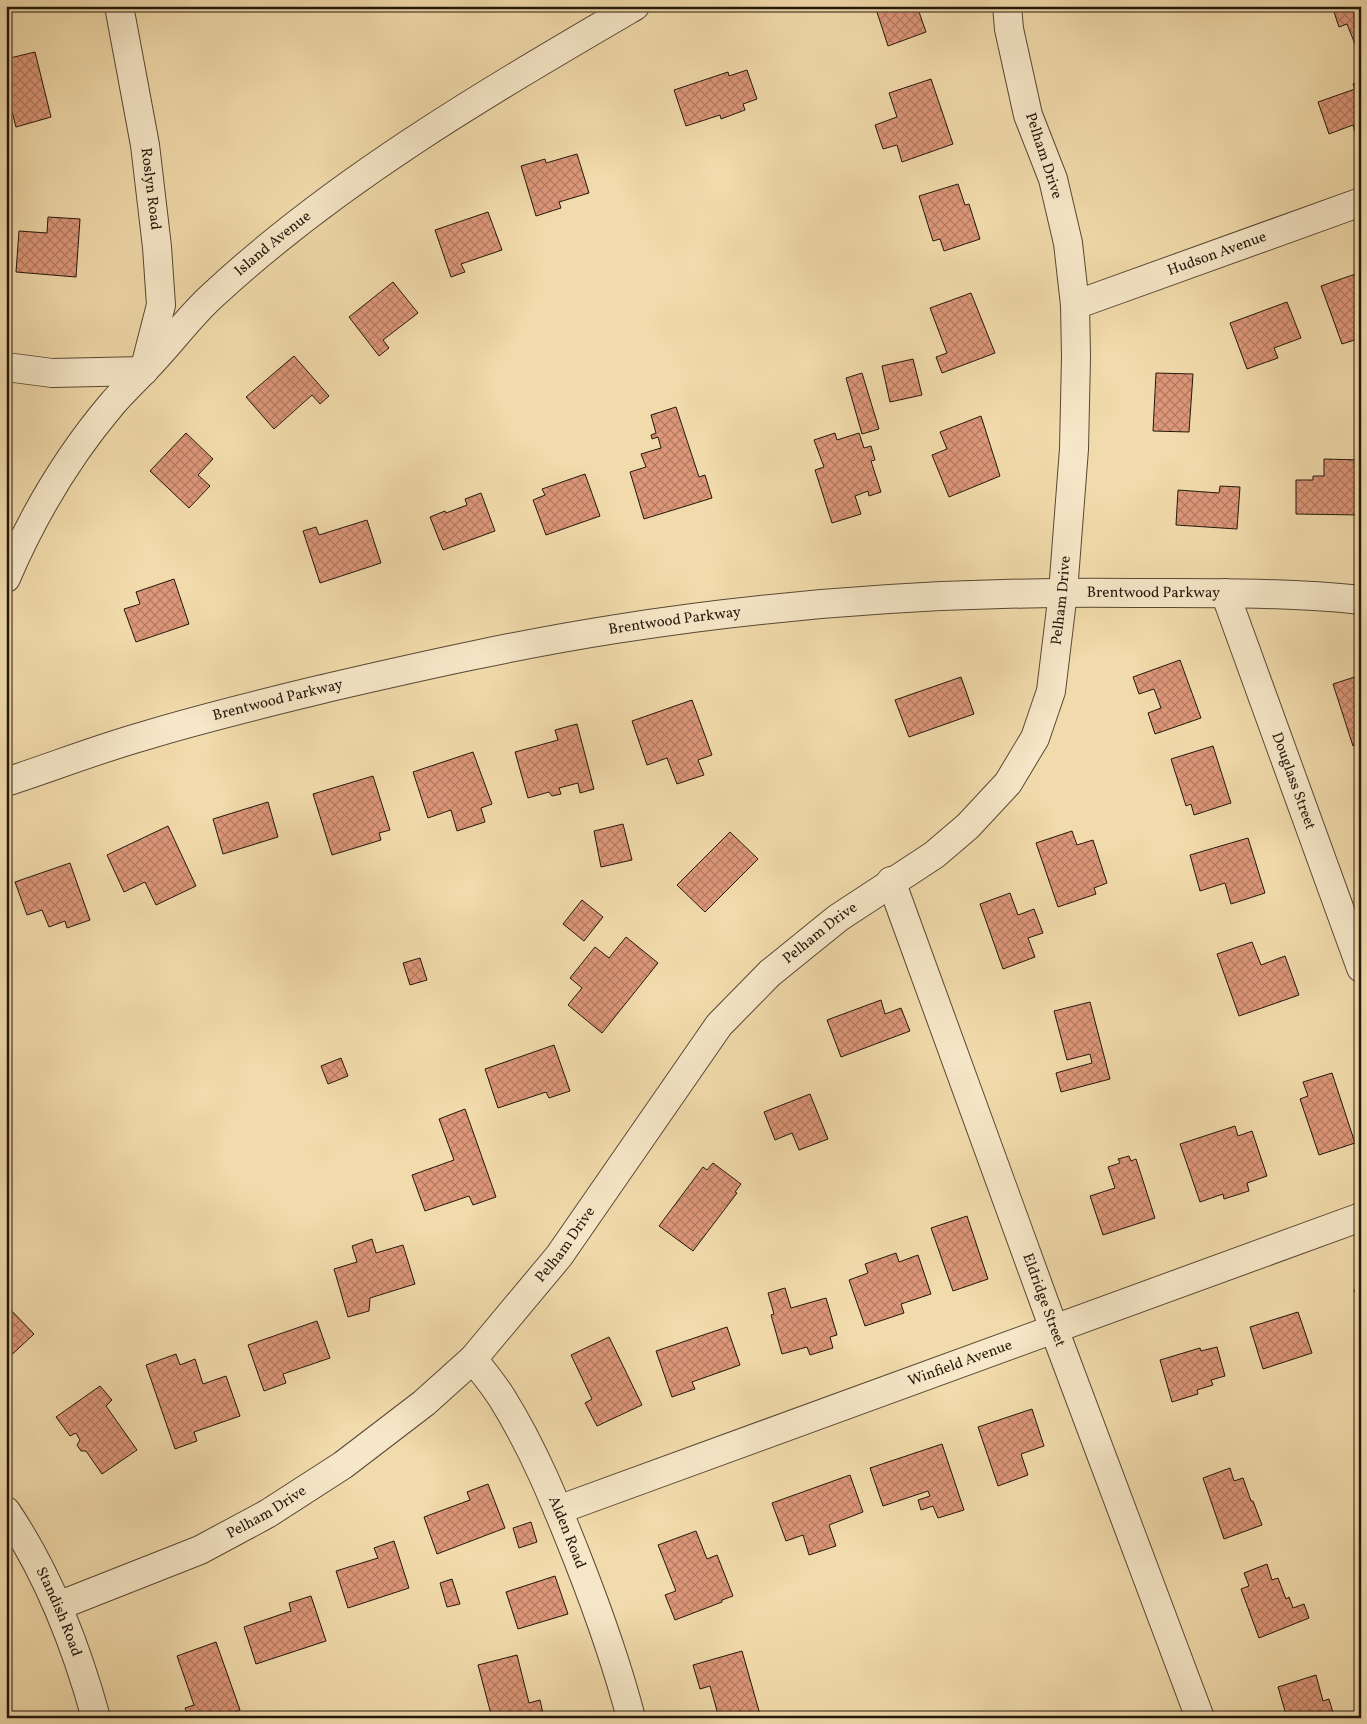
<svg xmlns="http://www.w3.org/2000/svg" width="1367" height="1724" font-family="Vollkorn,serif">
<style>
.building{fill:url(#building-cross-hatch);stroke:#24180b}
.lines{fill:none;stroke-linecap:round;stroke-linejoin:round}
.minor-casing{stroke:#574833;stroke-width:30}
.minor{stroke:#f6e7c8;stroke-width:28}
.labels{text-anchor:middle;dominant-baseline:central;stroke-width:5;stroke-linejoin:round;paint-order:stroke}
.street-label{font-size:15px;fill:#24180b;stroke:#f6e7c8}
</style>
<defs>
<pattern id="building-cross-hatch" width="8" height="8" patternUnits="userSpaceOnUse" patternTransform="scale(1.25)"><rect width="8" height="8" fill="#dd9779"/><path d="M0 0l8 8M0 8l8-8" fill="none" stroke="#b37a61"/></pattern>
</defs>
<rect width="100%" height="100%" fill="#f1daab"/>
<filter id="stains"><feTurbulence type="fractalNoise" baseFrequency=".004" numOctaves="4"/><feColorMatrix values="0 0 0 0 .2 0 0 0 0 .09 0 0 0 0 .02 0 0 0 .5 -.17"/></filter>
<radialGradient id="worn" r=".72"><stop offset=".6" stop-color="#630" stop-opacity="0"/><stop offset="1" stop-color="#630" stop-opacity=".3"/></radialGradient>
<path class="building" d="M6,6H26V8L6,12Z
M866,6H917L926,32L888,46L875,6L867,9Z
M1332,6H1361V48L1357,49L1347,24L1339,27Z
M35,52L51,117L16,127L6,89V87L12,86L6,59Z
M747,70L757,99L743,104L745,110L721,119L720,115L686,126L674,90L728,72L729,76Z
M931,79L953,144L902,162L897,145L883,149L875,125L897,117L889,93Z
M1361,81V130L1355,132L1353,125L1329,134L1318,102L1355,89L1353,84Z
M577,154L589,193L559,202L561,208L536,216L521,166L545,159L546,163Z
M958,184L965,205L969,204L980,239L944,251L940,239L933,241L919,196Z
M488,212L502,250L461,264L465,272L451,277L435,230Z
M48,217L80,219L76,277L16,272L19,231L47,233Z
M1361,272V338L1342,344L1321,286Z
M393,282L418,313L383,340L389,348L379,356L349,317Z
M971,293L995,353L942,373L936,357L947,353L930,308Z
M1287,302L1301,338L1274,348L1278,358L1247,369L1230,323Z
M294,356L329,396L320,404L312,395L274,429L246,397Z
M913,359L922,395L890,402L882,366Z
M862,373L879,429L862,434L846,378Z
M1156,373L1193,374L1189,432L1153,431Z
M676,407L699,477L705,475L712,498L644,519L630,472L646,467L641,454L661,448L658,437L652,439L651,435L656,433L651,415Z
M981,416L1000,476L949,497L932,455L947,449L940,432Z
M186,433L213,459L198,475L210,486L189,508L150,471Z
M835,433L837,440L859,433L864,448L871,446L875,460L871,461L881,492L869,496L868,491L855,496L861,514L832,523L815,470L824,467L814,440Z
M1324,459L1361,460V515L1296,514V480H1313V476H1324Z
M585,474L600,516L546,535L533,500L545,495L542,489Z
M1220,486L1240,487L1237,529L1176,525L1178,490L1219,493Z
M481,493L495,531L443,550L430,517L445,511L446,513L467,505L465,499Z
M367,520L381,563L320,583L303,531L316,527L319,535Z
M174,579L189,624L136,642L124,609L140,604L136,592Z
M1180,660L1201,718L1155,734L1148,713L1161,708L1154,689L1139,694L1133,677Z
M1361,675V743L1353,746L1333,684Z
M961,677L974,714L909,737L895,700Z
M692,700L712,755L698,760L704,775L677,784L667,758L647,765L632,721Z
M577,724L594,789L580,793L578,783L559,788L561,794L552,796L549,792L528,798L515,752L558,740L555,730Z
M1213,746L1231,803L1194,815L1191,804L1186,806L1171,759Z
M473,752L492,804L481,808L485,822L457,831L451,810L428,818L413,772Z
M373,776L390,830L379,833L381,840L332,855L313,794Z
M268,802L278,837L223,854L213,819Z
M623,824L632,860L601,867L594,831Z
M168,826L196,886L156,905L145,882L124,892L107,855Z
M1072,831L1077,845L1093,840L1107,883L1094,888L1096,894L1058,907L1036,843Z
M730,832L758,859L705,912L677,885Z
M1248,838L1265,893L1231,904L1225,883L1200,891L1190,855Z
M70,863L90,920L67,928L65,921L49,927L42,910L27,915L15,882Z
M1010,893L1018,915L1034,909L1043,933L1028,938L1035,957L1003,969L980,904Z
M582,900L603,917L584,941L563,924Z
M626,937L658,963L602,1033L568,1005L582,988L570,978L595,947L609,958Z
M1252,942L1261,965L1285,956L1299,995L1239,1016L1217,954Z
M420,958L427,980L410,985L403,963Z
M881,1000L885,1014L901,1008L910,1031L841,1057L827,1020Z
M1090,1002L1110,1079L1061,1092L1056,1073L1092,1063L1090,1054L1067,1060L1054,1011Z
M554,1045L570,1091L549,1098L546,1092L498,1108L485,1069Z
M341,1058L348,1076L328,1084L321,1066Z
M1332,1073L1355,1143L1319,1155L1300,1099L1308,1096L1303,1082Z
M810,1094L828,1139L799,1150L792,1133L775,1140L764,1112Z
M465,1109L496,1197L473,1205L469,1196L425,1211L412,1175L454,1160L439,1119Z
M1235,1126L1238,1136L1252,1131L1267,1176L1247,1183L1249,1191L1224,1199L1223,1194L1200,1202L1180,1144Z
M1129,1156L1131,1161L1136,1159L1155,1218L1103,1235L1090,1196L1115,1188L1108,1167L1120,1163L1118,1159Z
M713,1163L741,1184L735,1192L737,1193L693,1251L659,1226L703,1167L707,1170Z
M967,1216L988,1279L953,1291L931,1228Z
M372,1239L376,1253L403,1245L415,1284L370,1298L369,1311L348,1317L334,1269L357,1262L352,1246Z
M896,1253L899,1262L918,1255L931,1294L901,1304L904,1313L865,1326L849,1280L868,1273L865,1264Z
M785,1288L791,1308L826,1298L837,1335L830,1337L833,1348L810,1355L807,1347L782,1354L771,1315L774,1314L768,1293Z
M1361,1288V1307L1354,1290Z
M6,1305L34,1334L6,1360Z
M1298,1312L1312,1353L1263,1369L1250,1327Z
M317,1321L330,1358L283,1374L286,1383L264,1391L248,1345Z
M727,1327L740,1365L692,1382L695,1389L672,1397L656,1351Z
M609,1337L642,1405L597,1426L585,1403L592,1399L571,1355Z
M1217,1347L1225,1376L1211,1380L1213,1385L1197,1390L1198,1394L1172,1402L1160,1360L1200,1348L1201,1351Z
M176,1354L180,1365L195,1359L203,1384L226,1376L240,1416L194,1432L197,1441L175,1449L146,1365Z
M100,1386L112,1400L106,1406L137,1450L102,1474L86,1451H81L77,1445L80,1440L76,1433L70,1436L56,1417Z
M1032,1409L1044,1446L1021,1454L1028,1475L998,1486L978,1427Z
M942,1444L964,1510L938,1518L933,1506L921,1510L918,1500L930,1496L928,1491L883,1506L870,1468Z
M1230,1468L1234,1481L1243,1478L1251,1501H1253L1262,1525L1224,1539L1203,1478Z
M850,1475L863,1512L829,1525L836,1546L809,1555L803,1535L786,1541L772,1503Z
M488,1484L505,1528L437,1554L424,1517L470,1500L467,1492Z
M531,1522L537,1542L519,1548L513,1528Z
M696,1531L707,1559L717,1555L733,1596L722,1600V1602L675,1620L665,1595L676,1591L658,1545Z
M394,1541L409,1588L348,1608L336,1571L378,1558L374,1548Z
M1267,1564L1272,1580L1278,1578L1286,1599L1289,1597L1293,1608L1304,1604L1309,1618L1259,1638L1241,1589L1249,1586L1244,1573Z
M555,1576L568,1614L518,1629L506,1592Z
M452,1579L460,1604L447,1607L440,1583Z
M311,1596L326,1641L256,1664L244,1627L291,1611L289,1603Z
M216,1642L240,1710L220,1718H189L185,1708L194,1705L177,1656Z
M742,1651L761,1718H719L710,1686L700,1689L693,1665Z
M517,1655L529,1703L540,1700L544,1718H492L478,1665Z
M1316,1675L1323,1701L1329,1699L1334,1716L1329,1718H1287L1278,1687Z"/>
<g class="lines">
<defs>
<g id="minor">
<path id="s1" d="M1075,305L1361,202"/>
<path d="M6,367L52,373L144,371L161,305L157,247L145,145L119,6"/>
<path id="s2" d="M6,578C33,515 68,456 112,404C124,390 138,377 151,363C172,341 190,316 212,296C338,179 488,92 635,6"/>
<path id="s3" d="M1225,593L1361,968"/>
<path id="s4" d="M6,782C52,767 98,749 144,736C206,717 269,702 331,687C426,665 520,644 616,629C787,602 960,591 1133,593C1208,593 1285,592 1361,600"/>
<path id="s5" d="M891,881L1054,1329L1200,1718"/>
<path id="s6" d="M473,1359C483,1372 494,1385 502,1398C534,1449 556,1504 578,1560C598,1611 617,1664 631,1718"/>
<path id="s7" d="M558,1510L1361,1217"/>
<path id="s8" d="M6,1511C48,1573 76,1645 96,1718"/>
<path id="s9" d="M58,1606L200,1550L267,1514L343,1465L424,1403L473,1359L559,1256L719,1025L770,973L838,918L934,855L968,826L1008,783L1035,738L1051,691L1063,592L1074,449L1076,357L1075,305L1068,243L1053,179L1028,115L1009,29L1007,6"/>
</g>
</defs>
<use href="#minor" class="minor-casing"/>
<use href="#minor" class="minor"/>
</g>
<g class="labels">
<g class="street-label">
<text transform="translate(1043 156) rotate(72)">Pelham Drive</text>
<text transform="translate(150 189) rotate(83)">Roslyn Road</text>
<text stroke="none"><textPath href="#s2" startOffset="432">Island Avenue</textPath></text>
<text stroke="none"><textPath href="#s1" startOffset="151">Hudson Avenue</textPath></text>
<text stroke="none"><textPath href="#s4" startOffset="1169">Brentwood Parkway</textPath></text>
<text stroke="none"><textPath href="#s9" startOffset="1474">Pelham Drive</textPath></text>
<text stroke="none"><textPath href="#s4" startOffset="689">Brentwood Parkway</textPath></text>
<text stroke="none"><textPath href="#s4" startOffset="284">Brentwood Parkway</textPath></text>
<text stroke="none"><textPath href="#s3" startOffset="200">Douglass Street</textPath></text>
<text stroke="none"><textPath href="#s9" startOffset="1039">Pelham Drive</textPath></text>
<text stroke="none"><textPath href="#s9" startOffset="634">Pelham Drive</textPath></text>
<text stroke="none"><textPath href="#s5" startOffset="446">Eldridge Street</textPath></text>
<text stroke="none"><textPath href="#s7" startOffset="428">Winfield Avenue</textPath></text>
<text stroke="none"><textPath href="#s9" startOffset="229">Pelham Drive</textPath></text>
<text stroke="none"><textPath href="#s6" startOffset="198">Alden Road</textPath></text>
<text stroke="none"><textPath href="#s8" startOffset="114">Standish Road</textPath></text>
</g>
</g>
<rect width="1367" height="1724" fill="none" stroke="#f1daab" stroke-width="25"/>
<rect x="8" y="8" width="1352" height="1709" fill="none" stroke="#24180b" stroke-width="2.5"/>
<rect x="12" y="12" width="1342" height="1699" fill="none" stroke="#24180b"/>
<rect width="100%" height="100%" filter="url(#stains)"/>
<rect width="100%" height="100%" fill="url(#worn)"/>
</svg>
